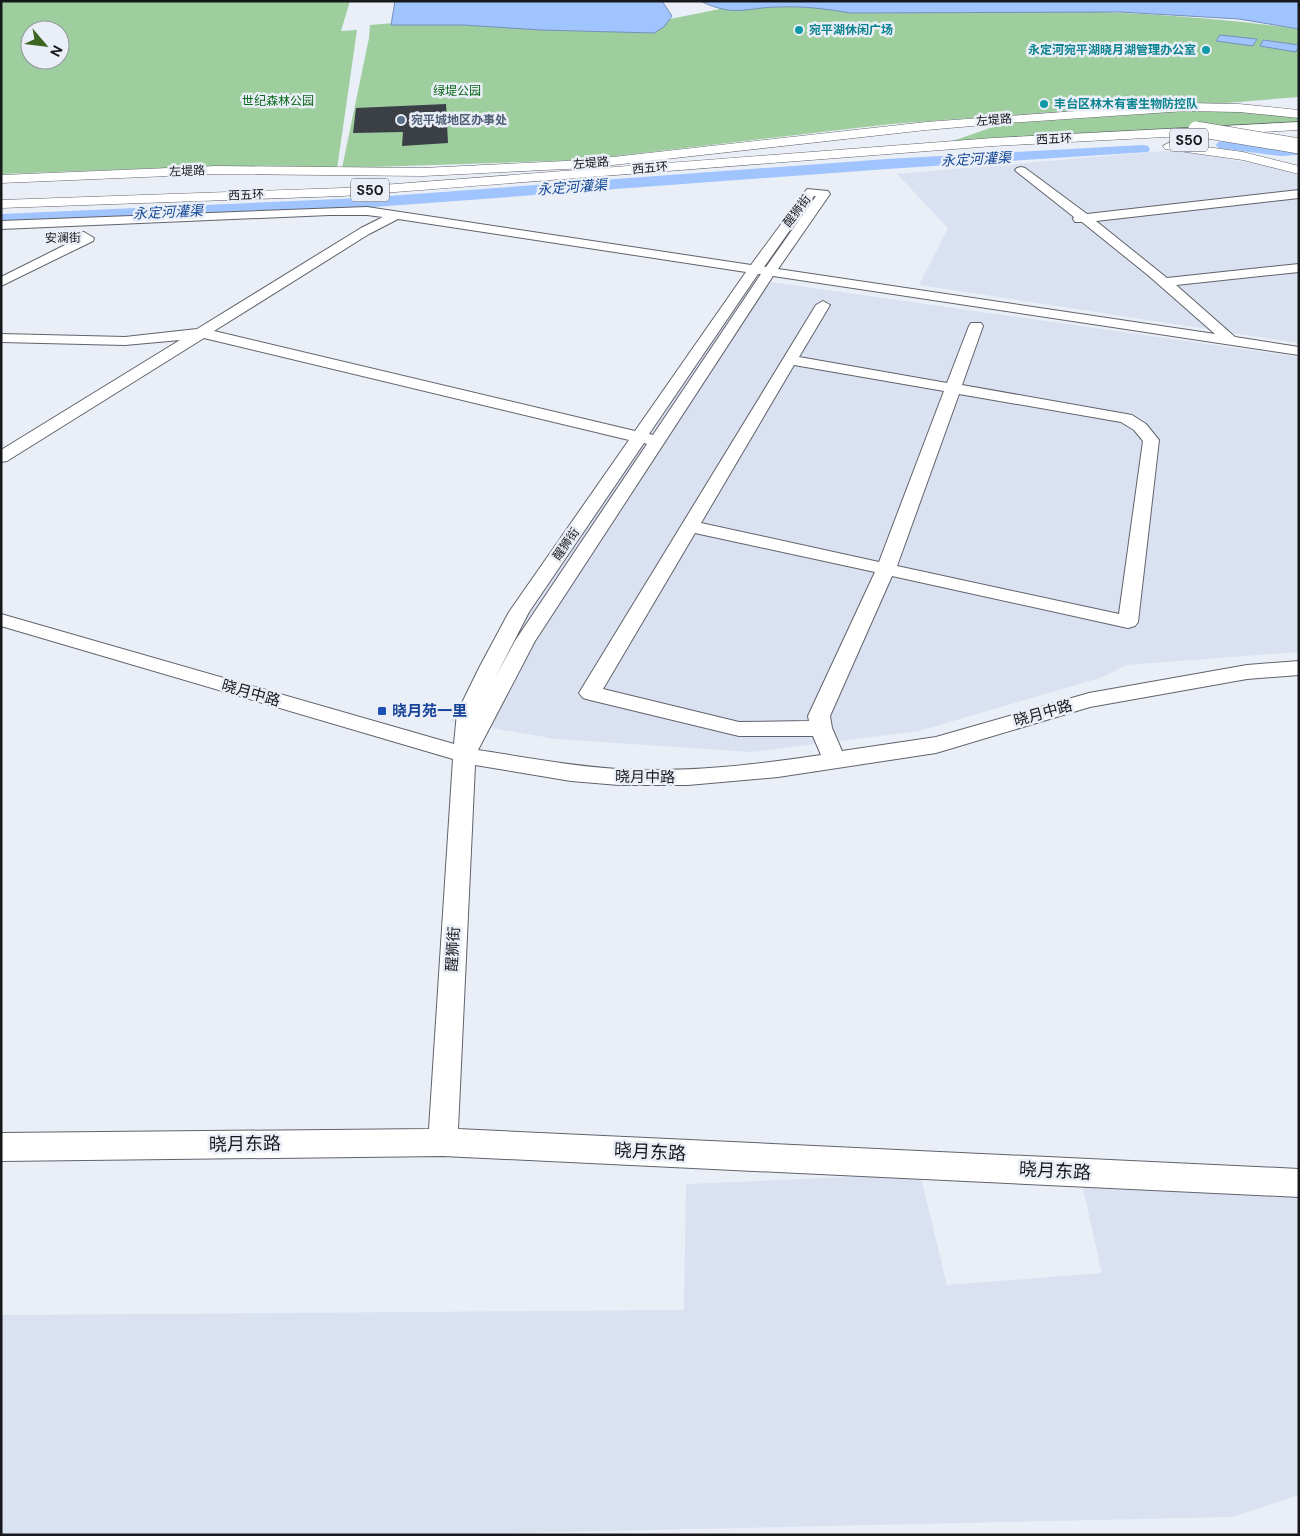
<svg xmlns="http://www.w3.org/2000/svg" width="1300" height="1536" font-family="'DM Sans','Noto Sans SC',sans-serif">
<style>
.built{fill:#dae1f1}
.green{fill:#9ece9e;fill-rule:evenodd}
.water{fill:#a0c4fd;stroke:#7790b9}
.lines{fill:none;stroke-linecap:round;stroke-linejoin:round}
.river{fill:#a0c4fd;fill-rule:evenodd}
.building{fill:#3b3f46}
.minor-casing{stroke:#60636b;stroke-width:2}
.major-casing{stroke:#60636b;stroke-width:1}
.highway-casing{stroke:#60636b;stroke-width:1}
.minor{fill:#fff;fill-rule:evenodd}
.major{fill:#fff;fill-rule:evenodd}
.highway{fill:#fff;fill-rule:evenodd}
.highway-bridge-casing{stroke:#60636b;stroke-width:16;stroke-linecap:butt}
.highway-bridge{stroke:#fff;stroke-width:15}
.culture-dot{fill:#0f9aa8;stroke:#eaeef7;stroke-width:2}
.service-dot{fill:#5c6f8a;stroke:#eaeef7;stroke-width:2}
.transit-dot{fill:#1a4fb4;stroke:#eaeef7;stroke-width:2}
.labels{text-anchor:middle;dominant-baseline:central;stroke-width:5;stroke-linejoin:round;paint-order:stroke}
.far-culture-label{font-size:12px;font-weight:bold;fill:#0d838f;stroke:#eaeef7;text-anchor:start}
.far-park-label{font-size:12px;fill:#0b6a1a;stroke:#eaeef7}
.far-service-label{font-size:12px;font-weight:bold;fill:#4e5e75;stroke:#eaeef7;text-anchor:start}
.far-street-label{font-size:12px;fill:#16181b;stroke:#eaeef7}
.shield{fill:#eaeef7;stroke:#56585d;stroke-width:1}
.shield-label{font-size:14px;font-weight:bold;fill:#16181b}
.far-water-label{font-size:14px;font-style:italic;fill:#134897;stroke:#eaeef7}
.street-label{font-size:15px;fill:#16181b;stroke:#eaeef7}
.transit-label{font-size:15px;font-weight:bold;fill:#164399;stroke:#eaeef7;text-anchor:start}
.near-street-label{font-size:18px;fill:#16181b;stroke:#eaeef7}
</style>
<rect width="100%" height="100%" fill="#eaeef7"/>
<path class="built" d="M1176,150L1268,166L1299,175V343L919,285L948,228L897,174Z
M749,279L1299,357V652L1126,665L1103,677L919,731L752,752L556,739L450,721Z
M920,1174L947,1285L1102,1273L1083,1188L1299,1197V1495L1232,1517L423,1535H1V1315L684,1310L686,1184Z"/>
<path class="green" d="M1,1H350L341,31L357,30L337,169L218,166L1,174ZM30,30H60V60H30Z
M833,4C988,10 1145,7 1299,29V97L1151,109H1091L891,124L582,160L342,168L369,38L370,25L457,18L630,27L730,7Z
M1192,108L1299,116V123L947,143L1013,120Z"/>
<path class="water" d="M395,1H662L672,16L664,27L654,33L541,30L463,25H391Z
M700,1H1299V29L1239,19L1120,12L850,13C827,9 804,6 780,7C746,7 736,18 700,1Z
M1220,35L1257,39L1253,46L1216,41Z
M1263,40L1299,45L1296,52L1260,46Z"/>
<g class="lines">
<path class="river" d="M1223,141L1280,148L1299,147V155L1280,156L1218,148L1216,145L1218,142Z
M1143,145L1148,146L1150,149L1148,152L887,169L361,208L1,224V214L361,198L887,159Z"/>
</g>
<path class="building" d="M446,104L448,143L402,146L403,132L353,133L356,108Z"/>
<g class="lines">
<defs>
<path id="minor" d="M1021,167L1025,168L1087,214L1299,190V198L1096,221L1167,278L1299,264V272L1176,285L1235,337L1299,347V355L773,276L535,641L478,750C524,757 570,766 617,769C685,773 754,765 821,755L813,736H739L590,700L583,698L579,693L816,305L823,301L830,305L799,357L947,383L969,326L971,323H981L983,326L962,385L1132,415L1146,424L1159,440L1138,622L1135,626L1128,628L892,576L830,716L832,728L842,751L936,737L1089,693L1247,665L1299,661V675L1247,679L1090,707L936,753L778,777L688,785H619L571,781L475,765L458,1129L1299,1169V1197L443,1156L1,1161V1133L429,1129L453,759L1,626V614L454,744L457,713L479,668L509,612L629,440L204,338L7,461L1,462V450L180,340L125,345L1,342V334L125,337L197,329L361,228L383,217L367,215H329L1,229V221L367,207L751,265L807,189L828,191L830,194L778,269L1215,334L1149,276L1082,222H1075L1073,219L1074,217L1017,172L1015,170L1017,168ZM814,196H816L766,267H764ZM398,219L746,272L635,431L214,331L369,234ZM758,274H761L653,435L649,434ZM794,365L944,391L879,562L701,523ZM959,394L1121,422L1134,430L1143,441L1119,614L897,566ZM644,443L647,444L515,641L495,678L529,612ZM695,533L875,572L808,716L809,721L739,722L603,689Z
M84,232L94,238L93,241L1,286V277L73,241H52L51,238L52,235Z"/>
<path id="major" d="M1185,103L1239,104L1299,110V118L1239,112L1185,111L1007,123L926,130L586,168L423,176L217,174L1,183V175L217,166L423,168L586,160L926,122Z"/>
<path id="highway" d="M1299,122V130L993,146L343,196L1,208V200L343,188L993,138Z
M1170,142L1243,152L1299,166V174L1243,160L1165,149L1163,146Z"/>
</defs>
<use href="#minor" class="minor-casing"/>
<use href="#major" class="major-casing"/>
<use href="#highway" class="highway-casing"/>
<use href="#minor" class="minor"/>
<use href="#major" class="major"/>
<use href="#highway" class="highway"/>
<defs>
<path id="highway-bridge" d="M1196,129L1299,146"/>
</defs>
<use href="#highway-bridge" class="highway-bridge-casing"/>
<use href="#highway-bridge" class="highway-bridge"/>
</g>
<g class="culture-dot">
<circle cx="799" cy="30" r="5"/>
<circle cx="1206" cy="50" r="5"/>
<circle cx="1044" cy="104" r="5"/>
</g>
<circle class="service-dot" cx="401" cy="120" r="5"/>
<rect class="transit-dot" x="377" y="706" width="10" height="10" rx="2.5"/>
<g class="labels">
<g class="far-culture-label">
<text x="809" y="30">宛平湖休闲广场</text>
<text x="1196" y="50" text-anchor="end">永定河宛平湖晓月湖管理办公室</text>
<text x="1054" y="104">丰台区林木有害生物防控队</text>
</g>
<g class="far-park-label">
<text x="457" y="91">绿堤公园</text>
<text x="278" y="101">世纪森林公园</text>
</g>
<g class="far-service-label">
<text x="411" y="120">宛平城地区办事处</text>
</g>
<g class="far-street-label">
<text transform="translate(994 120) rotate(-5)">左堤路</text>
<text transform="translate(1054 139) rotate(-3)">西五环</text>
<text transform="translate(591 163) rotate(-5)">左堤路</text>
<text transform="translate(650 168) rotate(-5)">西五环</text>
<text transform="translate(187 171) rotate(-2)">左堤路</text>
<text transform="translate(246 195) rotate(-2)">西五环</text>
<text transform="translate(797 211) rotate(-53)">醒狮街</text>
<text transform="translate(63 238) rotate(-1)">安澜街</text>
<text transform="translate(566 544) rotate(-55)">醒狮街</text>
</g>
<g class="shield">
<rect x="1170" y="128.5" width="38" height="23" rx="4"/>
<rect x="351" y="178.5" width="38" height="23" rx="4"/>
</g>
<g class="shield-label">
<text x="1189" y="140">S50</text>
<text x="370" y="190">S50</text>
</g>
<g class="far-water-label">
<text transform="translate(976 159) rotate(-3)">永定河灌渠</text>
<text transform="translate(572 187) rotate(-4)">永定河灌渠</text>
<text transform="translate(168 212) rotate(-3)">永定河灌渠</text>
</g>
<g class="street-label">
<text transform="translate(251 693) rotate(16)">晓月中路</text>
<text transform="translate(1043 713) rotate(-16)">晓月中路</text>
<text transform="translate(645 777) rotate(1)">晓月中路</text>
<text transform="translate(453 949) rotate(-87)">醒狮街</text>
</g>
<g class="transit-label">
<text x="392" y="711">晓月苑一里</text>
</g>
<g class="near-street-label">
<text transform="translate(245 1144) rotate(-1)">晓月东路</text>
<text transform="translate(650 1152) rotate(3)">晓月东路</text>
<text transform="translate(1055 1171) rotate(3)">晓月东路</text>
</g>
</g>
<rect width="1300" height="1536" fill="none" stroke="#16181b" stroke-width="5"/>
<g transform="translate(45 45) rotate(118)"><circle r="24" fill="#eaeef7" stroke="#95989f"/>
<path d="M0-4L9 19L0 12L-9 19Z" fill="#3b6521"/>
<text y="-8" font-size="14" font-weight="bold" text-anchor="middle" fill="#16181b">N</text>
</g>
</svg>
